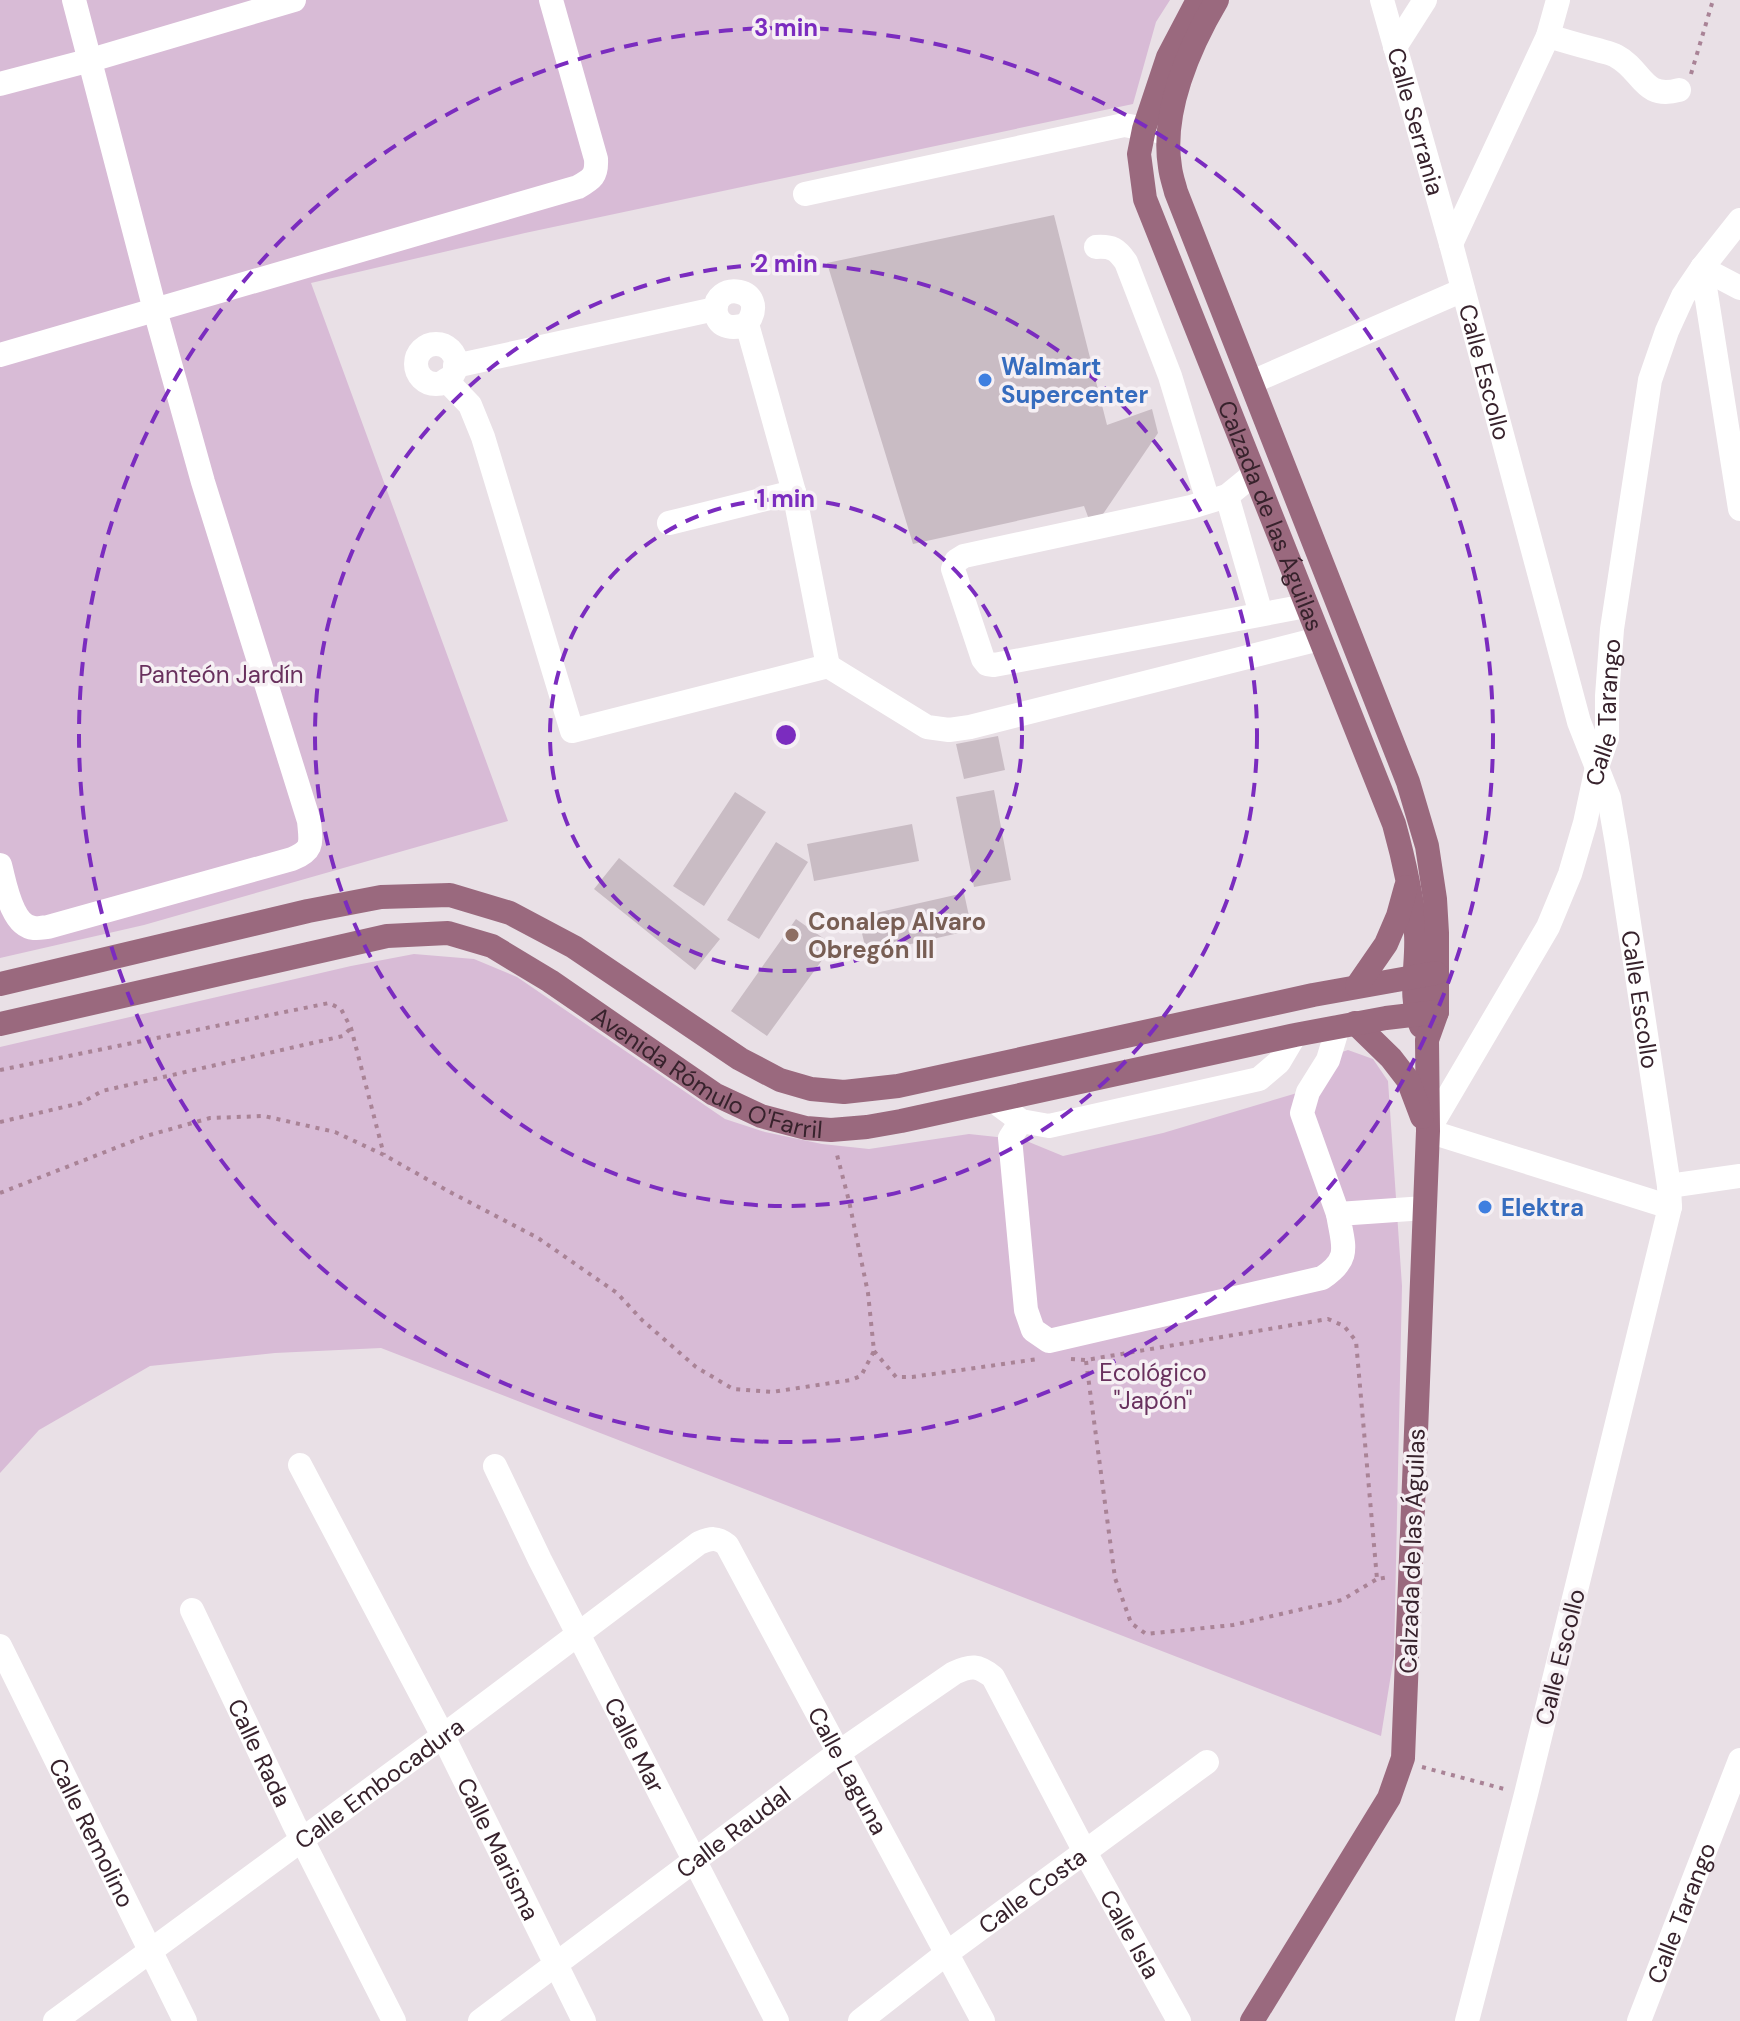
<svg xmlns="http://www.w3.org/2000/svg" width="1740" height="2021" font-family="'DM Sans',sans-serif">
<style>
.green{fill:#d8bbd6}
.building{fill:#c9bcc4}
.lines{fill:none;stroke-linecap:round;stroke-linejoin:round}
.path{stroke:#a98396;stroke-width:4;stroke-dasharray:4 6;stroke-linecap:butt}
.minor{stroke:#fff;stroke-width:24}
.major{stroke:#9a697e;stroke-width:24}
.ring{fill:none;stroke:#7b2cbf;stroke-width:4;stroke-dasharray:14 10}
.shop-dot{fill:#3f7fe0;stroke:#f6f0f4;stroke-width:3}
.education-dot{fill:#8d6e63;stroke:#f6f0f4;stroke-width:3}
.labels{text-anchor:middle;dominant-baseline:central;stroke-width:7;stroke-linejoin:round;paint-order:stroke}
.street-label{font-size:24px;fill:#37222c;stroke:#f6f0f4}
.shop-label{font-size:24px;font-weight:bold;fill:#366cbe;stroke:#f6f0f4;text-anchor:start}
.park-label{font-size:24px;fill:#69315e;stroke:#f6f0f4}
.education-label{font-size:24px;font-weight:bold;fill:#785e54;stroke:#f6f0f4;text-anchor:start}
.centre{fill:#7b2cbf;stroke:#f6f0f4;stroke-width:4}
.ring-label{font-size:24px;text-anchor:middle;font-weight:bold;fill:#7b2cbf;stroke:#f6f0f4;stroke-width:7;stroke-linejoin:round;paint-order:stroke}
</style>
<rect width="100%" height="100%" fill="#e9e0e6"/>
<path class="green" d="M0,0H1170L1156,22L1133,104L525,233L311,283L508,821L144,925L0,958Z
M414,954L474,959L517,977L725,1119L765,1132L822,1144L869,1149L969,1134L1024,1140L1063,1156L1163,1133L1297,1093L1321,1059L1348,1050L1373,1059L1388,1081L1402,1286L1394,1656L1381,1736L381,1348L275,1353L150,1366L39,1430L0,1473V1047L351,966Z"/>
<path class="building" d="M1054,215L1107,425L1152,409L1158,433L1101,517L1090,522L1084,506L913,544L827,263Z
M998,736L1005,770L964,779L956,744Z
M994,790L1011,880L974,887L956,797Z
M735,792L766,812L704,906L673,886Z
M912,824L919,861L814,881L807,844Z
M776,842L808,862L759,939L727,920Z
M619,858L720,939L695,970L594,889Z
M964,893L972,930L867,954L858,917Z
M796,919L833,945L767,1036L731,1011Z"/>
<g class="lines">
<path class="path" d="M1691,74L1713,0
M0,1070L329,1003L341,1009L351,1028L384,1155
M0,1122L81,1103L102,1091L343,1036L351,1028
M0,1193L146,1136L210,1118L264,1116L335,1132L384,1155L448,1191L538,1238L617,1293L642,1320L696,1367L733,1389L772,1392L851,1380L861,1376L874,1351L868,1293L849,1201L836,1151
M874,1351L896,1377H912L1038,1359
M1071,1359L1086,1360L1328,1319L1344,1326L1356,1341L1377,1579L1389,1577
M1086,1361L1115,1578L1131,1623L1146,1634L1233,1625L1342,1600L1377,1579
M1422,1767L1508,1790"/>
<g class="minor">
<path id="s1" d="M1382,0L1451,244L1579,722L1609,798L1617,844L1669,1186L1670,1207L1526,1794L1467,2021"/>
<path d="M1548,36C1565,41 1581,46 1598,50C1604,52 1611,53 1616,56C1643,70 1642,100 1679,90"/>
<path d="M1395,47L1425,0"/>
<path d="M0,84L91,60L294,0"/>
<path d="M805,194L1124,125L1163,132"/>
<path d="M1451,244L1548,36L1558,0"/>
<path d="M1096,247C1112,246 1117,249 1126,262L1170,376L1208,501"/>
<path d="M1702,268L1740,509"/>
<path d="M1702,268L1740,288"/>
<path d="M747,324C735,329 719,329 716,313C711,279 772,287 747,324L794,492L828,666"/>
<circle cx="436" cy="364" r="20"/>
<path d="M0,355L578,187C592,179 597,176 596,159L551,0"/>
<path d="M455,366L715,309"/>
<path d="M446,380L470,405L483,437L572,731L828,666L927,727L949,730L970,727L1319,639"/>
<path d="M1252,382L1463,290"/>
<path d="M1254,474L1227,496L1191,507L964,556L956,561L953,569L983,659L987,664L994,665L1306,606"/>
<path d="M1227,496L1261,614"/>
<path d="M669,523L794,492"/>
<path d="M0,865C5,883 11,926 34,928C36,929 46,927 48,927L292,859C314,850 311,843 309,821L203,482L155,310L74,0"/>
<path d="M1338,1027L1328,1060L1308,1092L1302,1113L1338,1214"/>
<path d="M994,1101L1021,1121L1049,1126L1259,1079L1279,1062L1295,1035"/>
<path d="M1021,1121L1010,1138L1026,1310L1033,1330L1049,1341L1322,1278C1352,1258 1343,1246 1338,1214L1425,1208"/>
<path d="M1669,1186L1740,1176"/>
<path id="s2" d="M1670,1207L1428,1131L1548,927L1570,874L1585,823L1597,767L1607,738V696L1612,629L1650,380L1667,331L1683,296L1702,268L1740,220"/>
<path id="s3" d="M300,1465L443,1736L584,2021"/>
<path id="s4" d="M495,1466L540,1560L777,2021"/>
<path id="s5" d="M192,1610L294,1824L394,2021"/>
<path id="s6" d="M0,1646L185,2021"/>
<path id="s7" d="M55,2021L443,1736L699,1543C711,1538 717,1537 727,1545L983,2021"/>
<path id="s8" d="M480,2021L838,1753L954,1673C971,1665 978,1665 993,1677L1085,1852L1179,2021"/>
<path id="s9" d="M860,2021L947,1953L1207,1762"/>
<path id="s10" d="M1639,2021L1740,1760"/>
</g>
<g class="major">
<path id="s11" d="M1198,0L1168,57L1144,129L1139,154L1145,199L1394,824C1404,860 1412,897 1416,934C1418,964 1408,997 1421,1026"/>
<path d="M1217,0C1189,47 1161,112 1170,167C1171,176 1174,184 1176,192L1408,782L1427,846L1435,899L1437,933V1012L1427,1040L1428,1131L1403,1758L1389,1798L1252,2021"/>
<path d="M0,984L308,911L381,897L450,895L510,913L574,947L740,1059L780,1080L811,1089L844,1092L898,1086L1313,995L1436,973"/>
<path d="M1357,986L1386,944L1398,916L1406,887"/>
<path d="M1355,1023L1391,1058L1408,1080L1422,1117"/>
<path id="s12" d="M0,1024L387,936L448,933L492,946L550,981L714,1094L761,1116L806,1128L831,1130L867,1127L901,1121L1295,1035L1386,1018L1437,1012"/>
</g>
</g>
<g class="ring">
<circle cx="786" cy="735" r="236"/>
<circle cx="786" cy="735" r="471"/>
<circle cx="786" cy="735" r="707"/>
</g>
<g class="shop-dot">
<circle cx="985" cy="380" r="8"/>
<circle cx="1485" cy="1207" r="8"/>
</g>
<circle class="education-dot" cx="792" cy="935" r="8"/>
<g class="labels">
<g class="street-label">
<text stroke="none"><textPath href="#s1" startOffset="126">Calle Serrania</textPath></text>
<text stroke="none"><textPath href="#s1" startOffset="386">Calle Escollo</textPath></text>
<text stroke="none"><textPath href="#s11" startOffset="552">Calzada de las Águilas</textPath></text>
<text stroke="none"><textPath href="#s2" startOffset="714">Calle Tarango</textPath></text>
<text stroke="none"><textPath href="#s1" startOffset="1034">Calle Escollo</textPath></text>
<text stroke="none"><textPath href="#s12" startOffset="756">Avenida Rómulo O'Farril</textPath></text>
<text transform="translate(1412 1551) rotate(-88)">Calzada de las Águilas</text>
<text transform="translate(1560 1657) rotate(-76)">Calle Escollo</text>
<text stroke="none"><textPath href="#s4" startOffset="312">Calle Mar</textPath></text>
<text stroke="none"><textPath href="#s5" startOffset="158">Calle Rada</textPath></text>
<text stroke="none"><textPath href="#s7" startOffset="1088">Calle Laguna</textPath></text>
<text stroke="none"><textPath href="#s7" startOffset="402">Calle Embocadura</textPath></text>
<text stroke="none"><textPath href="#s8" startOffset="316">Calle Raudal</textPath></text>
<text stroke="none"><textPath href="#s6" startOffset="208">Calle Remolino</textPath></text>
<text stroke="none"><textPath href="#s3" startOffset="432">Calle Marisma</textPath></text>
<text stroke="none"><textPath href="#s9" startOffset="216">Calle Costa</textPath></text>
<text stroke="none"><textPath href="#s10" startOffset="116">Calle Tarango</textPath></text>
<text stroke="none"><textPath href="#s8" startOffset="922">Calle Isla</textPath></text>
</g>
<g class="shop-label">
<text x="1001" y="366">Walmart<tspan x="1001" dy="28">Supercenter</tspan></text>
<text x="1501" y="1207">Elektra</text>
</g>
<g class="park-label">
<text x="221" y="674">Panteón Jardín</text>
<text x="1153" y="1372">Ecológico<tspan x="1153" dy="28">"Japón"</tspan></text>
</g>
<g class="education-label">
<text x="808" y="921">Conalep Alvaro<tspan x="808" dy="28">Obregón lll</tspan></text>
</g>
</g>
<circle cx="786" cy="735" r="12" class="centre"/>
<g class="ring-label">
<text x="786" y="36">3 min</text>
<text x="786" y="272">2 min</text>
<text x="786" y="507">1 min</text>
</g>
</svg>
